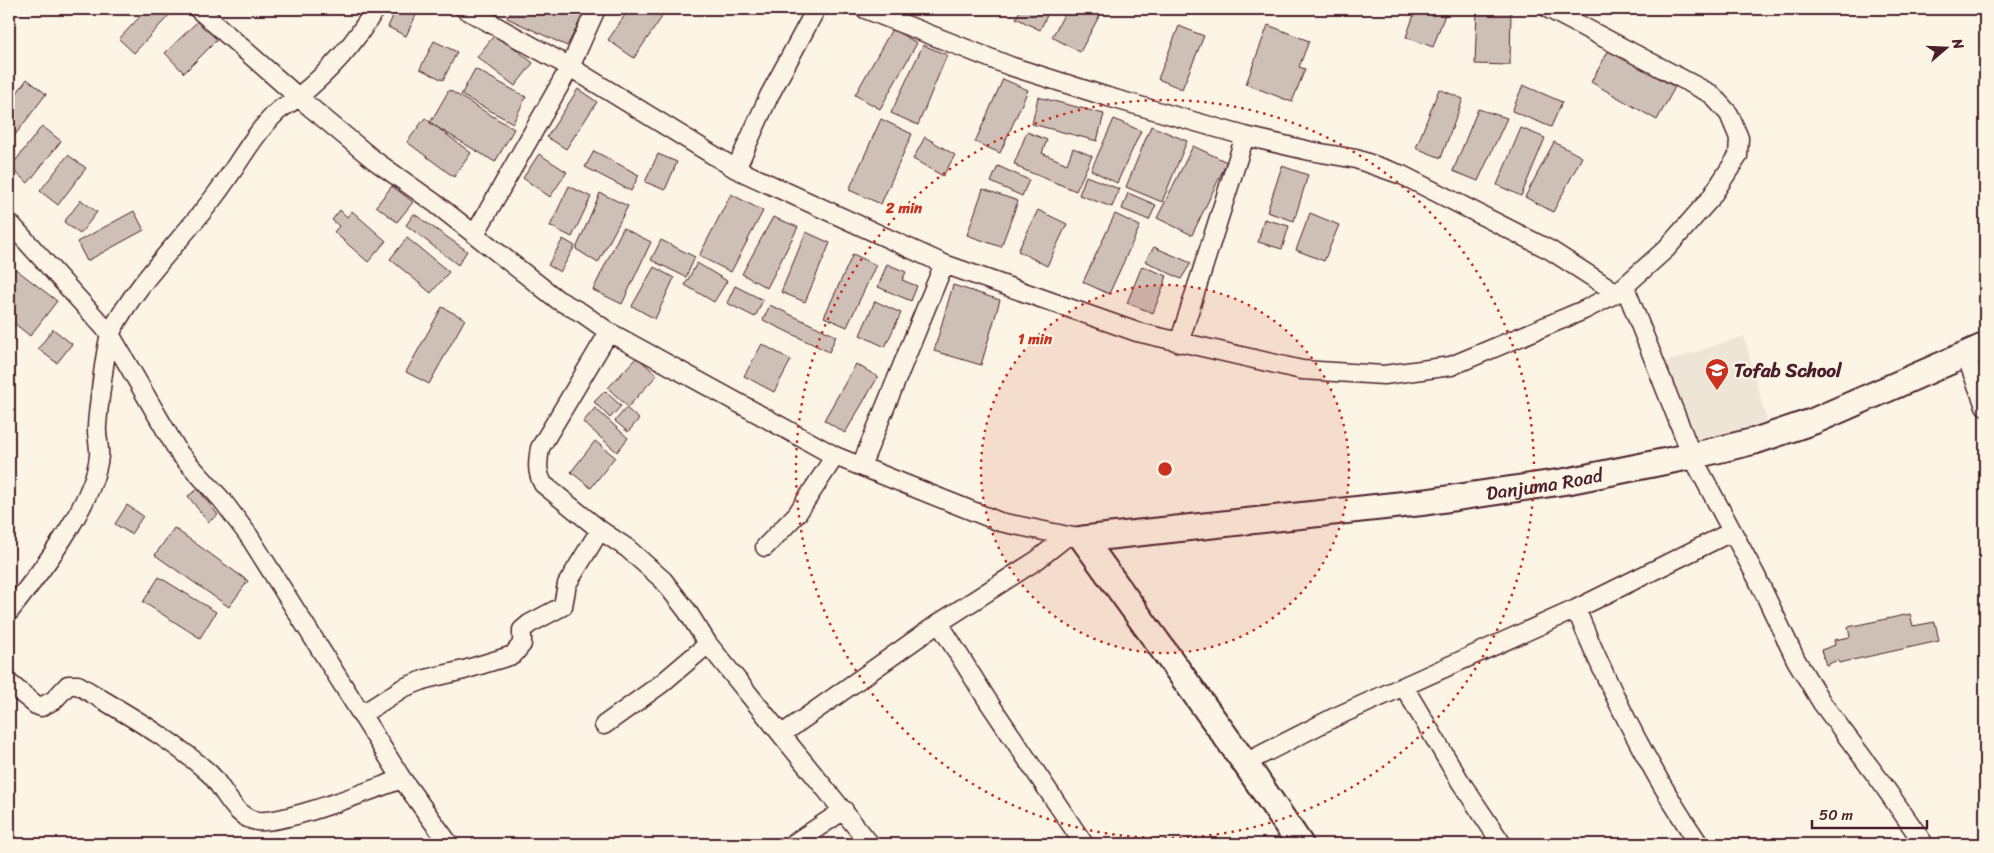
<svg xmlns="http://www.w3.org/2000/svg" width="1994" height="853" font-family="Sriracha,sans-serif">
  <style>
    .built { fill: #eee5d7 }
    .building { fill: #cfc0b7; stroke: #4a1f2b }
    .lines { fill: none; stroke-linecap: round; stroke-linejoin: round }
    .street-casing { stroke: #4a1f2b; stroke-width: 21 }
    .secondary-casing { stroke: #4a1f2b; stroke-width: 29 }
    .street { stroke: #fcf5e5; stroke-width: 18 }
    .secondary { stroke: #fcf5e5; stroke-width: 25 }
    .ring { fill: none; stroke: #c8321e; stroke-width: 2.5; stroke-dasharray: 2.5 5 }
    .labels { text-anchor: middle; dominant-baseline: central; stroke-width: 4.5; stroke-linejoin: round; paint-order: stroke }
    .poi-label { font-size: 19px; font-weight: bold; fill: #4a1f2b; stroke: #fcf5e5; text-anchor: start }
    .street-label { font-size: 19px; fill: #4a1f2b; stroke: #fcf5e5 }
    .centre { fill: #c8321e; stroke: #fcf5e5; stroke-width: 2.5 }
    .ring-label { font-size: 15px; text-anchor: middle; font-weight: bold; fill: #c8321e; stroke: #fcf5e5; stroke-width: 4.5; stroke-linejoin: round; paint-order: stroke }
  </style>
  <rect width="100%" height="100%" fill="#fcf5e5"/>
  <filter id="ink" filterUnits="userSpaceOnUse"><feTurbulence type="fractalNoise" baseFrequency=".02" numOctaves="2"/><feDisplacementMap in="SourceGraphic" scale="10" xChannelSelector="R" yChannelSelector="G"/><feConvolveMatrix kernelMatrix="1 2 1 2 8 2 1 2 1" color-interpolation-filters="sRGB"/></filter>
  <g filter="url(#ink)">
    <path class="built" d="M 1744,336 L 1767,421 L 1692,444 L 1666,362 Z"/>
    <path class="building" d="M 147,9 L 175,9 L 134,53 L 119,39 Z
      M 396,9 L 419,9 L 406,36 L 388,27 Z
      M 512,9 L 566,9 L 582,17 L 567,46 L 507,18 Z
      M 629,9 L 651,9 L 662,17 L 634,58 L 608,40 Z
      M 733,9 L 744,9 L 736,13 Z
      M 1021,9 L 1050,9 L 1040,30 L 1016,18 Z
      M 1067,9 L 1103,9 L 1080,52 L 1052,37 Z
      M 1196,9 L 1230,9 L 1229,14 Z
      M 1237,9 L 1268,9 L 1268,14 L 1237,12 Z
      M 1416,9 L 1447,9 L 1433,47 L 1406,37 Z
      M 1477,9 L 1511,9 L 1510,65 L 1475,64 Z
      M 199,20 L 218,39 L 184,73 L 165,53 Z
      M 1268,25 L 1309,41 L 1299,67 L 1305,69 L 1292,102 L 1246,84 Z
      M 1179,26 L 1204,36 L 1182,89 L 1158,79 Z
      M 892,29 L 917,43 L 880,109 L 855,95 Z
      M 496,33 L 533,63 L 515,86 L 477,57 Z
      M 434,41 L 457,52 L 443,80 L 420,69 Z
      M 923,45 L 947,55 L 918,125 L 891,113 Z
      M 1609,50 L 1675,87 L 1657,120 L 1591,82 Z
      M 475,69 L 526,97 L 513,123 L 461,95 Z
      M 27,79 L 46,94 L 9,143 L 9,104 Z
      M 1003,79 L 1028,90 L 1000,153 L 975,142 Z
      M 1523,85 L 1562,102 L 1551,127 L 1512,111 Z
      M 578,89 L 597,102 L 566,149 L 547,137 Z
      M 1439,89 L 1463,99 L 1441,158 L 1416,148 Z
      M 449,90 L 514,129 L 495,162 L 430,123 Z
      M 1038,97 L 1104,114 L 1097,141 L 1032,124 Z
      M 1478,109 L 1507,118 L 1478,181 L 1453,171 Z
      M 425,118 L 471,153 L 454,177 L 407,142 Z
      M 881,119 L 912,134 L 881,204 L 849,190 Z
      M 1114,119 L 1141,131 L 1117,183 L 1091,170 Z
      M 42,126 L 61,141 L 28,183 L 10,168 Z
      M 1151,126 L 1187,141 L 1162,202 L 1126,187 Z
      M 1521,128 L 1545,138 L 1521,196 L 1497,185 Z
      M 1027,132 L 1047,140 L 1042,153 L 1067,164 L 1073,148 L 1092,156 L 1076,191 L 1017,167 L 1018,165 L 1014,164 Z
      M 925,137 L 955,155 L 943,176 L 913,159 Z
      M 1554,142 L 1582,157 L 1553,212 L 1525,197 Z
      M 1193,146 L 1227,162 L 1192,235 L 1157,218 Z
      M 594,151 L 639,175 L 631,191 L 585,167 Z
      M 539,154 L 567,172 L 550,197 L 523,178 Z
      M 658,154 L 677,162 L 665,190 L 645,182 Z
      M 68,155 L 86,168 L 58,205 L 40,191 Z
      M 998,166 L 1029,180 L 1022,196 L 991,182 Z
      M 1282,166 L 1308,175 L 1294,221 L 1267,212 Z
      M 1086,176 L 1119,189 L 1112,207 L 1079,195 Z
      M 392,186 L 413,202 L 397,222 L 376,206 Z
      M 569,186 L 591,197 L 572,237 L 550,226 Z
      M 983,189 L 1018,201 L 1001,247 L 967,235 Z
      M 600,193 L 628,206 L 598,263 L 576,249 Z
      M 1128,193 L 1156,205 L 1149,220 L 1122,209 Z
      M 731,194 L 763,211 L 731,272 L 699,256 Z
      M 81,200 L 97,212 L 80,234 L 64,222 Z
      M 340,210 L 347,217 L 352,211 L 386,241 L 368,262 L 334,232 L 339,226 L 332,220 Z
      M 1038,210 L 1067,224 L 1047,266 L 1018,251 Z
      M 134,211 L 144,230 L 87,261 L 77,242 Z
      M 1310,213 L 1339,225 L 1324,261 L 1296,250 Z
      M 414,214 L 467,251 L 458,265 L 406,225 Z
      M 1115,214 L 1140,226 L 1109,294 L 1083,282 Z
      M 773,217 L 798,227 L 767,288 L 742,274 Z
      M 1264,219 L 1289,226 L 1282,249 L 1258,242 Z
      M 623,228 L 651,242 L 622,304 L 593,290 Z
      M 806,232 L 830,243 L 805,302 L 781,292 Z
      M 407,238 L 449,272 L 431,293 L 390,259 Z
      M 563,239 L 575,246 L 560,272 L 548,265 Z
      M 661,240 L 695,257 L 686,277 L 651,260 Z
      M 1154,247 L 1191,263 L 1181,279 L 1145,261 Z
      M 853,254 L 876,265 L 847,327 L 824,317 Z
      M 697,263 L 727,281 L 714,302 L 685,285 Z
      M 9,264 L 57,301 L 30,336 L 9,319 Z
      M 887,264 L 906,272 L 902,280 L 917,286 L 911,301 L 878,287 Z
      M 1142,266 L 1167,276 L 1153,313 L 1127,303 Z
      M 654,267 L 674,278 L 655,319 L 632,306 Z
      M 953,285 L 1000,300 L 981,365 L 934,351 Z
      M 735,286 L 763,300 L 755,317 L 727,303 Z
      M 875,301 L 901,313 L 885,347 L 860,335 Z
      M 770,305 L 836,336 L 829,352 L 763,320 Z
      M 442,307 L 465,319 L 429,384 L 406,372 Z
      M 53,329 L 72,344 L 57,363 L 38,349 Z
      M 762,344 L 791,360 L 774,392 L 744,376 Z
      M 637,357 L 657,375 L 628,407 L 608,388 Z
      M 856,364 L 878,377 L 845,433 L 824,420 Z
      M 605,391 L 621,406 L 610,418 L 594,402 Z
      M 595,408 L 628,438 L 617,452 L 583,422 Z
      M 626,408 L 639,419 L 628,432 L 615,421 Z
      M 595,441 L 615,457 L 591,488 L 571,472 Z
      M 198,489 L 218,515 L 208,522 L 188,496 Z
      M 127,505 L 143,516 L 131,534 L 115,524 Z
      M 174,528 L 248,581 L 229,607 L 155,555 Z
      M 159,577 L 216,612 L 200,638 L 143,602 Z
      M 1910,614 L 1913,626 L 1935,622 L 1939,641 L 1839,663 L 1838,660 L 1826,665 L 1821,650 L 1835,645 L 1834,640 L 1850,637 L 1848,627 Z"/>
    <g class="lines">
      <g class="street-casing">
        <path id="street" d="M 198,9 L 298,97 L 374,160 L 436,204 L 558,300 L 582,313 L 609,332 L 835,456 L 1000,522 L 1083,539
          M 465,9 L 570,67 L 736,169 L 944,264 L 1137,332 L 1302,370 L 1384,375 L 1451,366 L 1584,310 L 1617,293 L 1666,249 L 1710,199 L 1738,156 L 1739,138 L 1729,114 L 1711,94 L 1549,9
          M 865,9 L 1010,66 L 1108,97 L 1245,136 L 1310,151 L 1356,159 L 1402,175 L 1550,250 L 1617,293
          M 736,169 L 769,96 L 816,9
          M 9,222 L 110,334 L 179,453 L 222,500 L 249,536 L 402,779 L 449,844
          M 475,234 L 570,67 L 596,9
          M 1625,287 L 1692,456 L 1756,576 L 1796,660 L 1822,703 L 1881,782 L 1924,844
          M 609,332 L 540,448 C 538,461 536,471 543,484 L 600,530 L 627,548 L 663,580 L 687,611 L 708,644 L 870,844
          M 1179,343 L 1245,136
          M 1966,356 L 1985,406
          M 861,466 L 944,264
          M 765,547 L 797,514 L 835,456
          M 1576,609 C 1610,691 1649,770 1699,844
          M 9,612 C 39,574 94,504 99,456 C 100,446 96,436 97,426 C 98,412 106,341 111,332 C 137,282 180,242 214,197 C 236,169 251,137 277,112 C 283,106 292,103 298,97 C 328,73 356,42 375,9
          M 939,623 L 986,698 L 1084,844
          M 9,683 L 36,705 L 41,707 L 54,700 L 68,685 L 78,685 C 122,712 171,738 210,774 C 224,788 234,818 257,821 C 286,824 370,790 402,779
          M 1404,687 L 1460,781 L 1502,844
          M 361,715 L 403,688 L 426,679 L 464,670 L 513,655 L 522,644 L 522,630 L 529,624 L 563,606 L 567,584 L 600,530
          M 604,725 L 661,684 L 708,644
          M 782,734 L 939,623 L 1037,560 L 1066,537
          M 1245,763 L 1333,718 L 1576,609 L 1731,532
          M 793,844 L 844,810"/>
      </g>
      <g class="secondary-casing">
        <g id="secondary">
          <path id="s1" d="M 1300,844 L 1245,763 L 1083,539 L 1426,502 L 1568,481 L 1692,456 L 1755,441 L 1814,421 L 1985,346"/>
        </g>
      </g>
      <use href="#street" class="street"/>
      <use href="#secondary" class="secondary"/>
    </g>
  </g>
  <circle cx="1165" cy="469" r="184" fill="#c8321e" fill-opacity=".12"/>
  <g class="ring">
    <circle cx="1165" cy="469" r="184"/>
    <circle cx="1165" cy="469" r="369"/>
  </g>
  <defs>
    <g id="school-pin" transform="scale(1.25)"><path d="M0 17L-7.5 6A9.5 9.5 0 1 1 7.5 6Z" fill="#c8321e" stroke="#fcf5e5"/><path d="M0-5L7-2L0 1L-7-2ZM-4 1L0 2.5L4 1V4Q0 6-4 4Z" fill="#fff"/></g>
  </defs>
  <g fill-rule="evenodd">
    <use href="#school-pin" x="1717" y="370"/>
  </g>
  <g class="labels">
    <g class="poi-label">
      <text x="1734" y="370">Tofab School</text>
    </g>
    <g class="street-label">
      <text stroke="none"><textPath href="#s1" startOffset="839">Danjuma Road</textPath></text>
    </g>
  </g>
  <circle cx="1165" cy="469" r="8" class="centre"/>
  <g class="ring-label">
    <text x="904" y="213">2 min</text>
    <text x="1035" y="344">1 min</text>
  </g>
  <rect width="1994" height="853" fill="none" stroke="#fcf5e5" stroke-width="30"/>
  <rect x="15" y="15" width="1964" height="823" fill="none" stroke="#4a1f2b" stroke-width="2" filter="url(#ink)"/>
  <g transform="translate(1946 48) rotate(71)" stroke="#fcf5e5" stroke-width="4" paint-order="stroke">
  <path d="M0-4L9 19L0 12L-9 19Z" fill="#4a1f2b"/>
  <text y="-8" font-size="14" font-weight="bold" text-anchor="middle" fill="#4a1f2b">N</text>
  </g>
  <path d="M1812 820v8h115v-8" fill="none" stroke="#4a1f2b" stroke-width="2.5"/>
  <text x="1819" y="820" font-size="15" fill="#4a1f2b" stroke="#fcf5e5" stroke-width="4" paint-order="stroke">50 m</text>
</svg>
